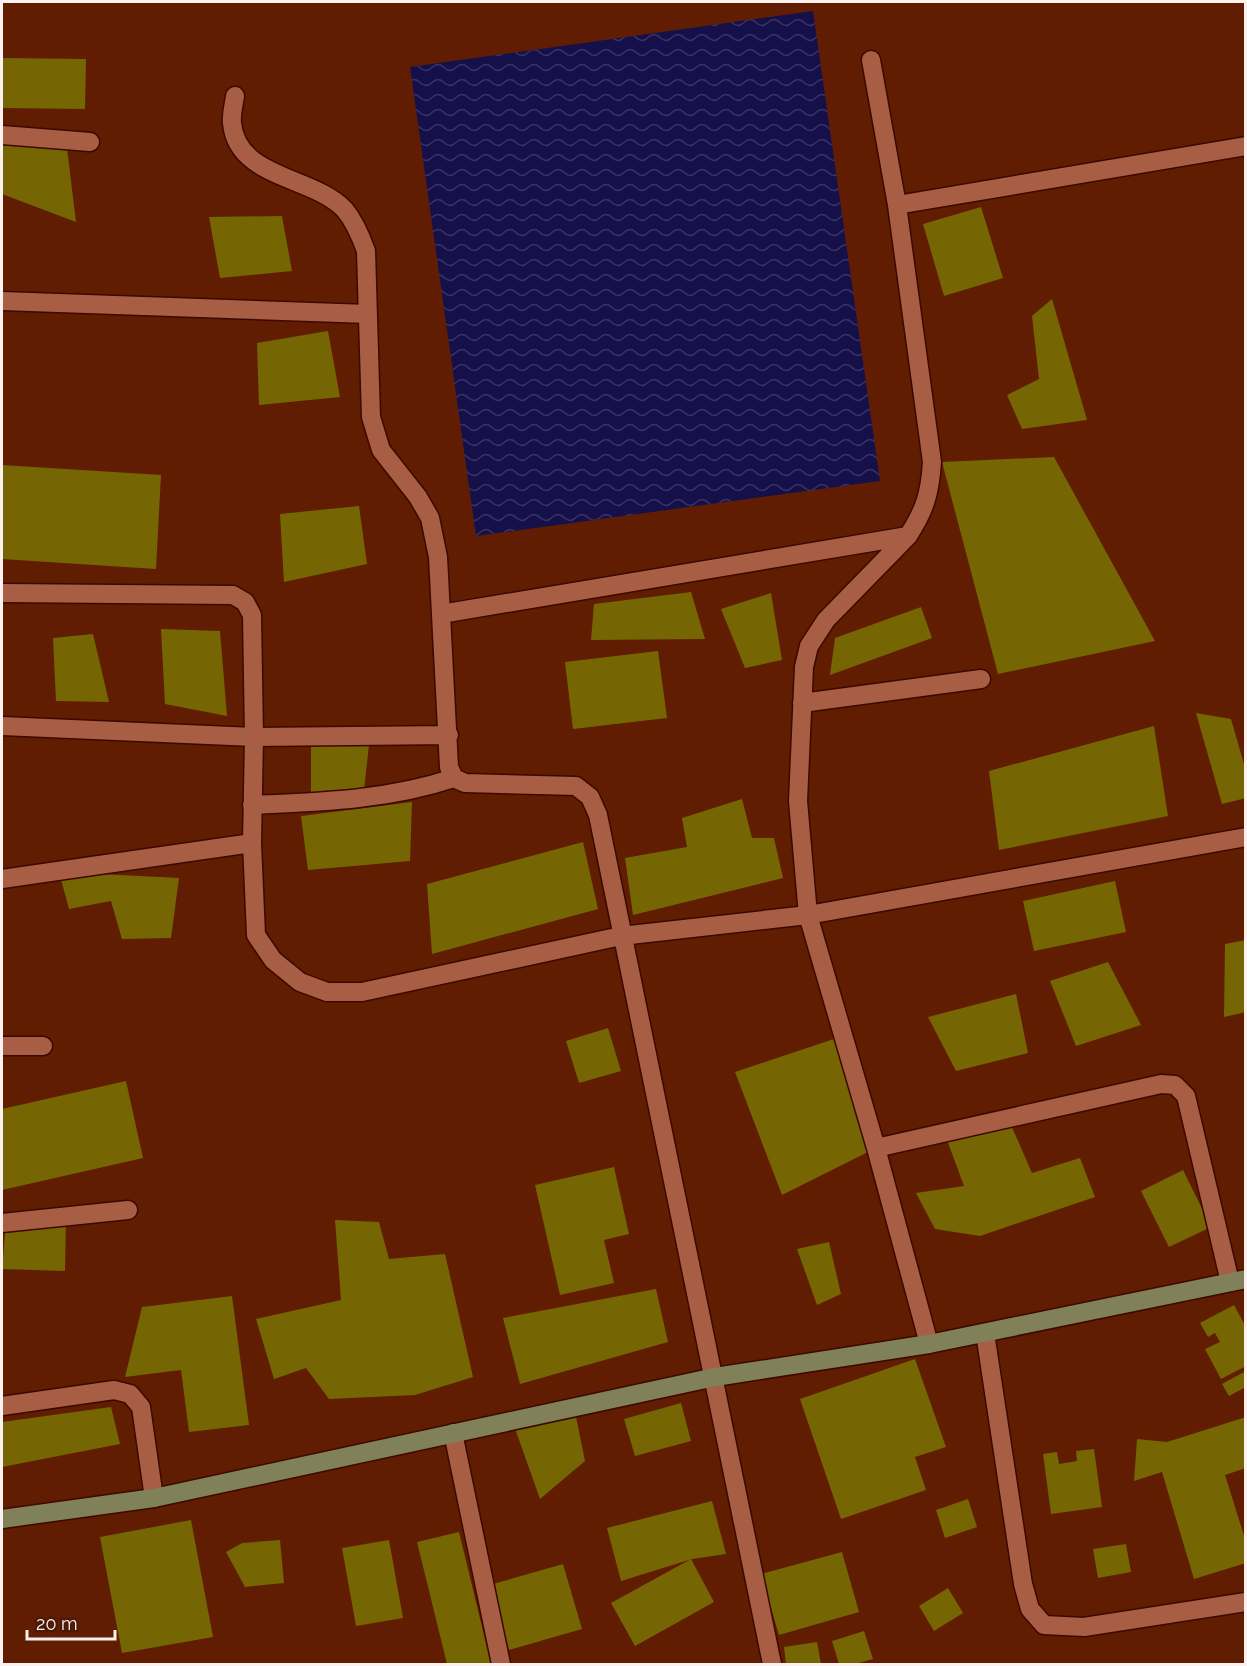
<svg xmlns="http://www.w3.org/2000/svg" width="1247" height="1666" font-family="Raleway,sans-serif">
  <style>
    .water { fill: url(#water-waves) }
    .building { fill: #756603 }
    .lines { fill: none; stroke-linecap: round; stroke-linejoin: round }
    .street-casing { stroke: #3c0900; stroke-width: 21 }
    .secondary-casing { stroke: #3c0900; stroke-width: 21 }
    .street { stroke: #a85d45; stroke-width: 18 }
    .secondary { stroke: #808059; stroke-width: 18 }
  </style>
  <defs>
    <pattern id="water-waves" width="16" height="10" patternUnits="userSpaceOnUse" patternTransform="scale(1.5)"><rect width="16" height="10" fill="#16104a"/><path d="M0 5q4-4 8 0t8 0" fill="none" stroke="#393364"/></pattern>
  </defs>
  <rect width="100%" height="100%" fill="#601d02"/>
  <path class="water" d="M 813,11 L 880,481 L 476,536 L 410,67 Z"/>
  <path class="building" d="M 2,58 L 86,59 L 85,109 L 2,108 Z
    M 2,135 L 66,140 L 76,222 L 2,194 Z
    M 981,207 L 1003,278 L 944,296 L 923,224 Z
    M 282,216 L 292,271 L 220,278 L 209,217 Z
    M 1052,299 L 1087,420 L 1022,429 L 1007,395 L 1039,379 L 1032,316 Z
    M 328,331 L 340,397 L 259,405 L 257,343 Z
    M 1054,457 L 1155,641 L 998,674 L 942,462 Z
    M 2,465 L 161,475 L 156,569 L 2,559 Z
    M 359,506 L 367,564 L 284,582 L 280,514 Z
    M 691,592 L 705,639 L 591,640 L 594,604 Z
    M 771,593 L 782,660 L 745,668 L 721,609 Z
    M 921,607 L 932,638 L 830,675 L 835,638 Z
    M 161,629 L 220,631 L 227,716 L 165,704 Z
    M 93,634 L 109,702 L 56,701 L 53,638 Z
    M 658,651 L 667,718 L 573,729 L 565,662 Z
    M 1196,713 L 1231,719 L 1246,771 L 1246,798 L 1222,804 Z
    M 1154,726 L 1168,816 L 999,850 L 989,771 Z
    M 370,736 L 363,799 L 311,802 L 311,737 Z
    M 742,799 L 752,838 L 774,838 L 783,878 L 633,915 L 625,858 L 687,847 L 682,818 Z
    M 412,802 L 410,861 L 308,870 L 301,816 Z
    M 583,842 L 598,909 L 432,954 L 427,884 Z
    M 59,872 L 179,878 L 171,938 L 122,939 L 111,901 L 69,909 Z
    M 1115,881 L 1126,932 L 1034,951 L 1023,901 Z
    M 1246,940 L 1246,1012 L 1224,1017 L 1225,944 Z
    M 1108,962 L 1141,1025 L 1076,1046 L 1050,981 Z
    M 1016,994 L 1028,1053 L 956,1071 L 928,1017 Z
    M 608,1028 L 621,1071 L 579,1083 L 566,1041 Z
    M 843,1036 L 876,1148 L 782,1195 L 735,1072 Z
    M 126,1081 L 143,1158 L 2,1190 L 2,1109 Z
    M 1008,1118 L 1032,1173 L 1080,1158 L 1095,1197 L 980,1236 L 935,1229 L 916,1193 L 964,1186 L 944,1132 Z
    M 614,1167 L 629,1234 L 604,1240 L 614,1283 L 560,1295 L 535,1185 Z
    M 1183,1170 L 1211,1227 L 1169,1247 L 1141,1191 Z
    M 66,1216 L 65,1271 L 2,1269 L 6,1222 Z
    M 335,1220 L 379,1222 L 389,1259 L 445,1254 L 473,1377 L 415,1395 L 329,1399 L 306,1368 L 274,1379 L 256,1319 L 341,1300 Z
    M 829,1242 L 841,1294 L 817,1305 L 797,1249 Z
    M 656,1289 L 668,1342 L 520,1384 L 503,1318 Z
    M 232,1296 L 249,1425 L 189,1432 L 181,1370 L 125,1377 L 142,1307 Z
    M 1234,1305 L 1246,1327 L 1246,1366 L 1221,1379 L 1205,1349 L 1220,1342 L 1215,1333 L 1208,1337 L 1200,1323 Z
    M 915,1359 L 946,1447 L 915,1457 L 926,1490 L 841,1519 L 800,1399 Z
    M 1244,1372 L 1246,1387 L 1229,1396 L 1222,1384 Z
    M 681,1403 L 691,1441 L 635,1456 L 624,1419 Z
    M 111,1407 L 120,1444 L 2,1467 L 2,1422 Z
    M 574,1407 L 585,1461 L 540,1499 L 512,1420 Z
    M 1246,1417 L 1246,1468 L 1225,1475 L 1246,1542 L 1246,1563 L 1194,1579 L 1162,1472 L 1134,1481 L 1137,1439 L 1167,1442 Z
    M 1094,1449 L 1102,1507 L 1051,1514 L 1043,1454 L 1057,1452 L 1059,1464 L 1077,1461 L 1076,1451 Z
    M 968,1499 L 977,1527 L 945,1538 L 936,1510 Z
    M 712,1501 L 726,1554 L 692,1559 L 621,1581 L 607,1528 Z
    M 191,1520 L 213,1637 L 122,1653 L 100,1537 Z
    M 459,1532 L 491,1664 L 447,1664 L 417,1542 Z
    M 280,1540 L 284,1583 L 245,1587 L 226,1552 L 242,1543 Z
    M 389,1540 L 403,1618 L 356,1626 L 342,1548 Z
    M 1126,1544 L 1131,1572 L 1098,1578 L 1093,1549 Z
    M 842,1552 L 859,1612 L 779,1635 L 761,1574 Z
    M 691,1559 L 714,1602 L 635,1646 L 611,1603 Z
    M 563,1564 L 582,1629 L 509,1650 L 490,1585 Z
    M 948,1588 L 963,1613 L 934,1631 L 919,1606 Z
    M 864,1631 L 873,1659 L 855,1664 L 839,1664 L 832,1641 Z
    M 817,1642 L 821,1664 L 786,1664 L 784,1647 Z"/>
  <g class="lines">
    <g class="street-casing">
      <path id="street" d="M 871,60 L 897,205 L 932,462 C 930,493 925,510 908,536 L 826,620 L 809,646 L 804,667 L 798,801 L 808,915 L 876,1148 L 929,1344
        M 235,96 C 234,104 231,115 232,123 C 237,179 314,176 345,210 C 355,222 361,237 366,251 L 371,417 L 381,450 L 418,497 L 430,518 L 438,557 L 449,767 L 454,778 L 465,783 L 576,786 L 590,797 L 598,815 L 772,1664
        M 2,135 L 90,142
        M 897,205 L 1246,146
        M 2,301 L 368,314
        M 2,593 L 233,595 L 245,602 L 252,615 L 254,737 L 252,843 L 256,935 L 273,960 L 300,982 L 327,992 L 362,992 L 621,936 L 808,915 L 1246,837
        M 441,614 L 908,536
        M 802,703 L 981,679
        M 2,726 L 254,737 L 449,735
        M 252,805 C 321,802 388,800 454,778
        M 2,879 L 252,843
        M 2,1046 L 43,1046
        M 876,1148 L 1161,1084 L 1175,1085 L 1186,1096 L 1230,1282
        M 2,1223 L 128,1210
        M 985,1333 L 1023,1584 L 1030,1609 L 1044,1625 L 1084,1627 L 1246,1602
        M 2,1406 L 114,1390 L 130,1394 L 141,1407 L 154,1498
        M 453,1433 L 501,1664"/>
    </g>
    <g class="secondary-casing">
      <path id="secondary" d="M 2,1519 L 154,1498 L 715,1377 L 929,1344 L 1246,1279"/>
    </g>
    <use href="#street" class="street"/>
    <use href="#secondary" class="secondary"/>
  </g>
  <rect width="1247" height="1666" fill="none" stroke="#fbf2ef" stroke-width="6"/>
  <path d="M27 1630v9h88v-9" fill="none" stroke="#fbf2ef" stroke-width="3"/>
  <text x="36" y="1630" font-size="18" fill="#fbf2ef" stroke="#4d1907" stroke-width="4.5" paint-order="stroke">20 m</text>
</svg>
